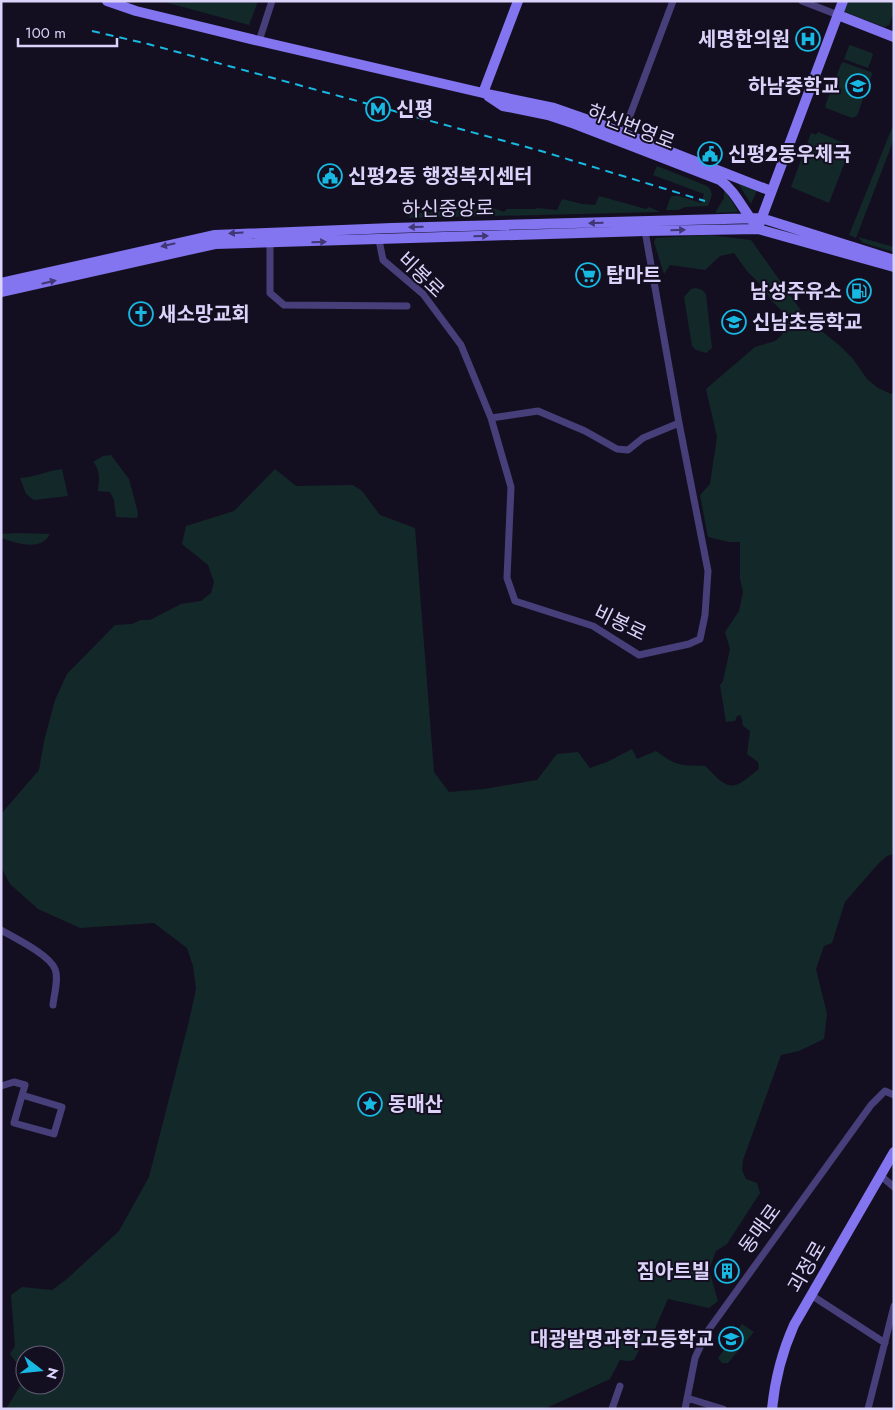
<svg xmlns="http://www.w3.org/2000/svg" width="895" height="1410" font-family="Jost,'Noto Sans KR',sans-serif">
  <style>
    .green { fill: #132829; fill-rule: evenodd }
    .lines { fill: none; stroke-linecap: round; stroke-linejoin: round }
    .street { stroke: #473f7a; stroke-width: 7 }
    .secondary { stroke: #8374f0; stroke-width: 10 }
    .rail { stroke: #17b9e2; stroke-width: 2; stroke-dasharray: 8 6; stroke-linecap: butt }
    .oneway { fill: #403773 }
    .labels { text-anchor: middle; dominant-baseline: central; stroke-width: 4; stroke-linejoin: round; paint-order: stroke }
    .poi-label { font-size: 20px; font-weight: bold; fill: #dbd3fa; stroke: #140f20; text-anchor: start }
    .street-label { font-size: 20px; fill: #dbd3fa; stroke: #140f20 }
  </style>
  <rect width="100%" height="100%" fill="#140f20"/>
  <path class="green" d="M 161,1 L 258,1 L 249,25 Z
    M 846,1 L 894,1 L 894,12 L 889,25 L 884,27 L 845,12 L 844,7 Z
    M 850,45 L 872,53 L 873,55 L 868,68 L 844,59 L 849,46 Z
    M 843,62 L 871,72 L 872,74 L 857,116 L 852,118 L 826,108 L 825,106 L 841,64 Z
    M 894,123 L 894,139 L 856,238 L 849,235 Z
    M 818,132 L 851,146 L 829,203 L 791,187 L 811,133 L 816,135 Z
    M 657,166 L 707,186 C 715,193 711,197 708,206 L 686,207 L 678,210 L 666,210 L 671,196 L 679,196 L 701,203 L 704,194 L 653,175 Z
    M 738,183 L 757,190 L 751,204 Z
    M 724,189 L 738,211 L 737,212 L 715,213 L 724,198 Z
    M 599,196 L 646,209 L 649,207 L 660,212 L 409,218 L 410,214 L 470,209 L 491,211 L 493,208 L 504,212 L 507,209 L 536,209 L 537,208 L 557,210 L 562,199 L 582,204 L 595,205 Z
    M 709,235 L 751,240 L 807,319 L 840,346 L 853,359 L 867,379 L 878,388 L 891,394 L 894,392 L 894,854 L 887,856 L 877,865 L 845,902 L 832,943 L 824,946 L 816,969 L 827,1014 L 824,1039 L 799,1051 L 781,1055 L 743,1160 L 742,1170 L 746,1179 L 757,1183 L 760,1193 L 727,1244 L 716,1251 L 709,1270 L 718,1301 L 709,1308 L 668,1299 L 654,1331 L 649,1330 L 634,1360 L 629,1361 L 620,1360 L 610,1379 L 544,1409 L 6,1409 L 20,1386 L 21,1369 L 10,1354 L 15,1346 L 11,1295 L 22,1287 L 52,1290 L 67,1279 L 119,1231 L 149,1177 L 189,1021 L 196,989 L 193,966 L 187,948 L 154,923 L 80,928 L 38,909 L 10,884 L 1,867 L 1,814 L 39,770 L 44,741 L 55,700 L 67,674 L 115,625 L 132,624 L 141,620 L 150,620 L 181,604 L 201,601 L 211,593 L 214,582 L 208,565 L 182,544 L 186,526 L 234,511 L 275,469 L 296,486 L 353,485 L 362,491 L 380,515 L 415,528 L 434,772 L 449,792 L 484,789 L 537,780 L 557,754 L 578,752 L 590,768 L 607,762 L 632,749 L 637,759 L 656,751 C 678,767 679,765 705,766 C 730,791 731,792 759,769 L 758,762 L 747,754 L 750,731 L 743,726 L 741,715 L 737,716 L 735,721 L 726,722 L 720,685 L 723,681 L 730,649 L 725,632 L 739,611 L 743,592 L 740,579 L 740,542 L 729,542 L 708,537 L 700,495 L 710,484 L 717,437 L 706,389 L 755,347 L 775,341 L 781,336 L 790,319 L 771,300 L 762,286 L 747,271 L 734,253 L 720,256 L 705,270 L 670,265 L 664,274 L 654,242 L 656,238 ZM 25,1355 L 55,1355 L 55,1385 L 25,1385 Z
    M 858,237 L 894,247 L 894,252 L 863,243 Z
    M 696,288 L 702,290 L 706,294 L 712,348 L 706,353 L 696,350 L 692,346 L 684,297 L 691,289 Z
    M 111,455 L 129,479 L 138,513 L 137,518 L 116,517 L 114,500 L 110,492 L 98,491 C 99,480 101,470 93,462 L 103,456 Z
    M 62,469 L 68,496 L 34,500 L 26,494 L 20,478 C 35,477 47,471 62,469 Z
    M 16,533 L 50,534 C 41,552 16,543 1,538 L 1,534 Z
    M 742,1324 L 754,1332 L 728,1363 L 722,1363 L 718,1358 Z"/>
  <g class="lines">
    <path class="street" d="M 802,1 L 838,15
      M 259,41 L 272,1
      M 623,134 L 673,1
      M 270,240 L 270,293 L 284,305 L 407,306
      M 379,240 L 383,260 L 423,294 L 461,345 L 491,418 L 511,487 L 507,578 L 515,601 L 593,626 L 639,655 L 689,644 L 700,639 L 705,615 L 708,571 L 679,423 L 645,231
      M 491,418 L 538,411 L 585,431 L 617,449 L 628,450 L 643,438 L 679,423
      M 1,930 C 15,938 50,955 55,969 C 59,979 54,994 53,1005
      M 1,1086 L 14,1082 L 25,1085 L 14,1123 L 54,1134 L 62,1107 L 22,1095
      M 881,1176 L 894,1187
      M 811,1295 L 885,1343
      M 687,1398 L 723,1409
      M 612,1409 L 620,1386
      M 685,1409 L 695,1358 L 707,1332 L 871,1105 L 885,1091 L 894,1095
      M 868,1409 L 894,1306"/>
    <path class="secondary" d="M 107,1 L 136,11 L 259,41 L 483,93 L 554,108 L 597,123 L 771,191
      M 838,15 L 894,37
      M 483,93 L 518,1
      M 488,96 L 503,106 L 548,115 L 575,124 L 720,180 C 735,191 742,208 754,223
      M 759,225 L 843,1
      M 1,283 L 215,235 L 392,228 L 761,218 L 894,260
      M 1,292 L 215,244 L 645,231 L 758,229 L 894,267
      M 772,1409 C 775,1379 782,1352 794,1325 L 894,1152"/>
    <path class="rail" d="M 92,31 L 148,44 L 541,151 L 705,201"/>
  </g>
  <defs><path id="oneway-solid" d="M-6-.8H1V-3.2L6.5 0L1 3.2V.8H-6Z" transform="scale(1.25)"/></defs>
  <g class="oneway">
    <use href="#oneway-solid" transform="translate(596 223) rotate(179)"/>
    <use href="#oneway-solid" transform="translate(416 227) rotate(179)"/>
    <use href="#oneway-solid" transform="translate(678 230) rotate(-1)"/>
    <use href="#oneway-solid" transform="translate(236 233) rotate(176)"/>
    <use href="#oneway-solid" transform="translate(481 236) rotate(-2)"/>
    <use href="#oneway-solid" transform="translate(319 242) rotate(-2)"/>
    <use href="#oneway-solid" transform="translate(168 245) rotate(167)"/>
    <use href="#oneway-solid" transform="translate(49 282) rotate(-13)"/>
  </g>
  <defs>
    <g id="hospital-ring" transform="scale(1.25)"><circle r="9.5" fill="#140f20" stroke="#17b9e2" stroke-width="1.5"/><path d="M-5-5h3v3.5h4V-5h3V5h-3V1.5h-4V5h-3Z" fill="#17b9e2"/></g>
    <g id="school-ring" transform="scale(1.25)"><circle r="9.5" fill="#140f20" stroke="#17b9e2" stroke-width="1.5"/><path d="M0-5L7-2L0 1L-7-2ZM-4 1L0 2.5L4 1V4Q0 6-4 4Z" fill="#17b9e2"/></g>
    <g id="metro-ring" transform="scale(1.25)"><circle r="9.5" fill="#140f20" stroke="#17b9e2" stroke-width="1.5"/><path d="M-5.5 5V-5H-3L0 0L3-5H5.5V5H3V-.5L0 4L-3-.5V5Z" fill="#17b9e2"/></g>
    <g id="civic-ring" transform="scale(1.25)"><circle r="9.5" fill="#140f20" stroke="#17b9e2" stroke-width="1.5"/><path d="M-.6-6.5H3V-4.5H.6V-3L4-1V1h2V6H-6V1h2V-1L-.6-3ZM-1.2 2.5V6h2.4V2.5Z" fill="#17b9e2"/></g>
    <g id="supermarket-ring" transform="scale(1.25)"><circle r="9.5" fill="#140f20" stroke="#17b9e2" stroke-width="1.5"/><path d="M-6-5.5h2.5l.6 2H6L4.5 2H-2.5L-4.4-4H-6ZM-1.5 3.2a1.3 1.3 0 1 0 .1 0ZM3 3.2a1.3 1.3 0 1 0 .1 0Z" fill="#17b9e2"/></g>
    <g id="fuel-ring" transform="scale(1.25)"><circle r="9.5" fill="#140f20" stroke="#17b9e2" stroke-width="1.5"/><path d="M-5.5-6h7V0h2V4h1.3V-2.5L3-4.5l.8-.8L6-3V5H2.5V1h-1V6h-7ZM-4.2-4.7v3.2H.2V-4.7Z" fill="#17b9e2"/></g>
    <g id="church-ring" transform="scale(1.25)"><circle r="9.5" fill="#140f20" stroke="#17b9e2" stroke-width="1.5"/><path d="M-1.2-6h2.4v3.5h3.3v2.4h-3.3V6h-2.4V-.1h-3.3v-2.4h3.3Z" fill="#17b9e2"/></g>
    <g id="sight-ring" transform="scale(1.25)"><circle r="9.5" fill="#140f20" stroke="#17b9e2" stroke-width="1.5"/><path d="M0-6L1.8-2.2L6-1.7L2.9 1.2L3.7 5.4L0 3.3L-3.7 5.4L-2.9 1.2L-6-1.7L-1.8-2.2Z" fill="#17b9e2"/></g>
    <g id="building-ring" transform="scale(1.25)"><circle r="9.5" fill="#140f20" stroke="#17b9e2" stroke-width="1.5"/><path d="M-4-6H4V6H1V3H-1V6H-4ZM-2.5-4.3h1.7v1.8h-1.7ZM.8-4.3h1.7v1.8H.8ZM-2.5-1h1.7V.8h-1.7ZM.8-1h1.7V.8H.8Z" fill="#17b9e2"/></g>
  </defs>
  <g fill-rule="evenodd">
    <use href="#hospital-ring" x="808" y="39"/>
    <use href="#school-ring" x="858" y="86"/>
    <use href="#metro-ring" x="378" y="109"/>
    <use href="#civic-ring" x="710" y="154"/>
    <use href="#civic-ring" x="330" y="176"/>
    <use href="#supermarket-ring" x="588" y="275"/>
    <use href="#fuel-ring" x="859" y="291"/>
    <use href="#church-ring" x="141" y="314"/>
    <use href="#school-ring" x="734" y="322"/>
    <use href="#sight-ring" x="370" y="1104"/>
    <use href="#building-ring" x="727" y="1271"/>
    <use href="#school-ring" x="731" y="1339"/>
  </g>
  <g class="labels">
    <g class="poi-label">
      <text x="790" y="39" text-anchor="end">세명한의원</text>
      <text x="840" y="86" text-anchor="end">하남중학교</text>
      <text x="396" y="109">신평</text>
      <text x="728" y="154">신평2동우체국</text>
      <text x="348" y="176">신평2동 행정복지센터</text>
      <text x="606" y="275">탑마트</text>
      <text x="842" y="291" text-anchor="end">남성주유소</text>
      <text x="158" y="314">새소망교회</text>
      <text x="752" y="322">신남초등학교</text>
      <text x="388" y="1104">동매산</text>
      <text x="710" y="1271" text-anchor="end">짐아트빌</text>
      <text x="714" y="1339" text-anchor="end">대광발명과학고등학교</text>
    </g>
    <g class="street-label">
      <text transform="translate(631 127) rotate(21)">하신번영로</text>
      <text transform="translate(448 209) rotate(-1)">하신중앙로</text>
      <text transform="translate(421 275) rotate(44)">비봉로</text>
      <text transform="translate(620 623) rotate(26)">비봉로</text>
      <text transform="translate(760 1229) rotate(-54)">동매로</text>
      <text transform="translate(807 1267) rotate(-60)">괴정로</text>
    </g>
  </g>
  <rect width="895" height="1410" fill="none" stroke="#dbd3fa" stroke-width="5"/>
  <g transform="translate(40 1370) rotate(106)"><circle r="24" fill="#140f20" stroke="#645d77"/>
  <path d="M0-4L9 19L0 12L-9 19Z" fill="#17b9e2"/>
  <text y="-8" font-size="14" font-weight="bold" text-anchor="middle" fill="#dbd3fa">N</text>
  </g>
  <path d="M18 38v8h99v-8" fill="none" stroke="#dbd3fa" stroke-width="2.5"/>
  <text x="25" y="38" font-size="15" fill="#dbd3fa" stroke="#140f20" stroke-width="4" paint-order="stroke">100 m</text>
</svg>
